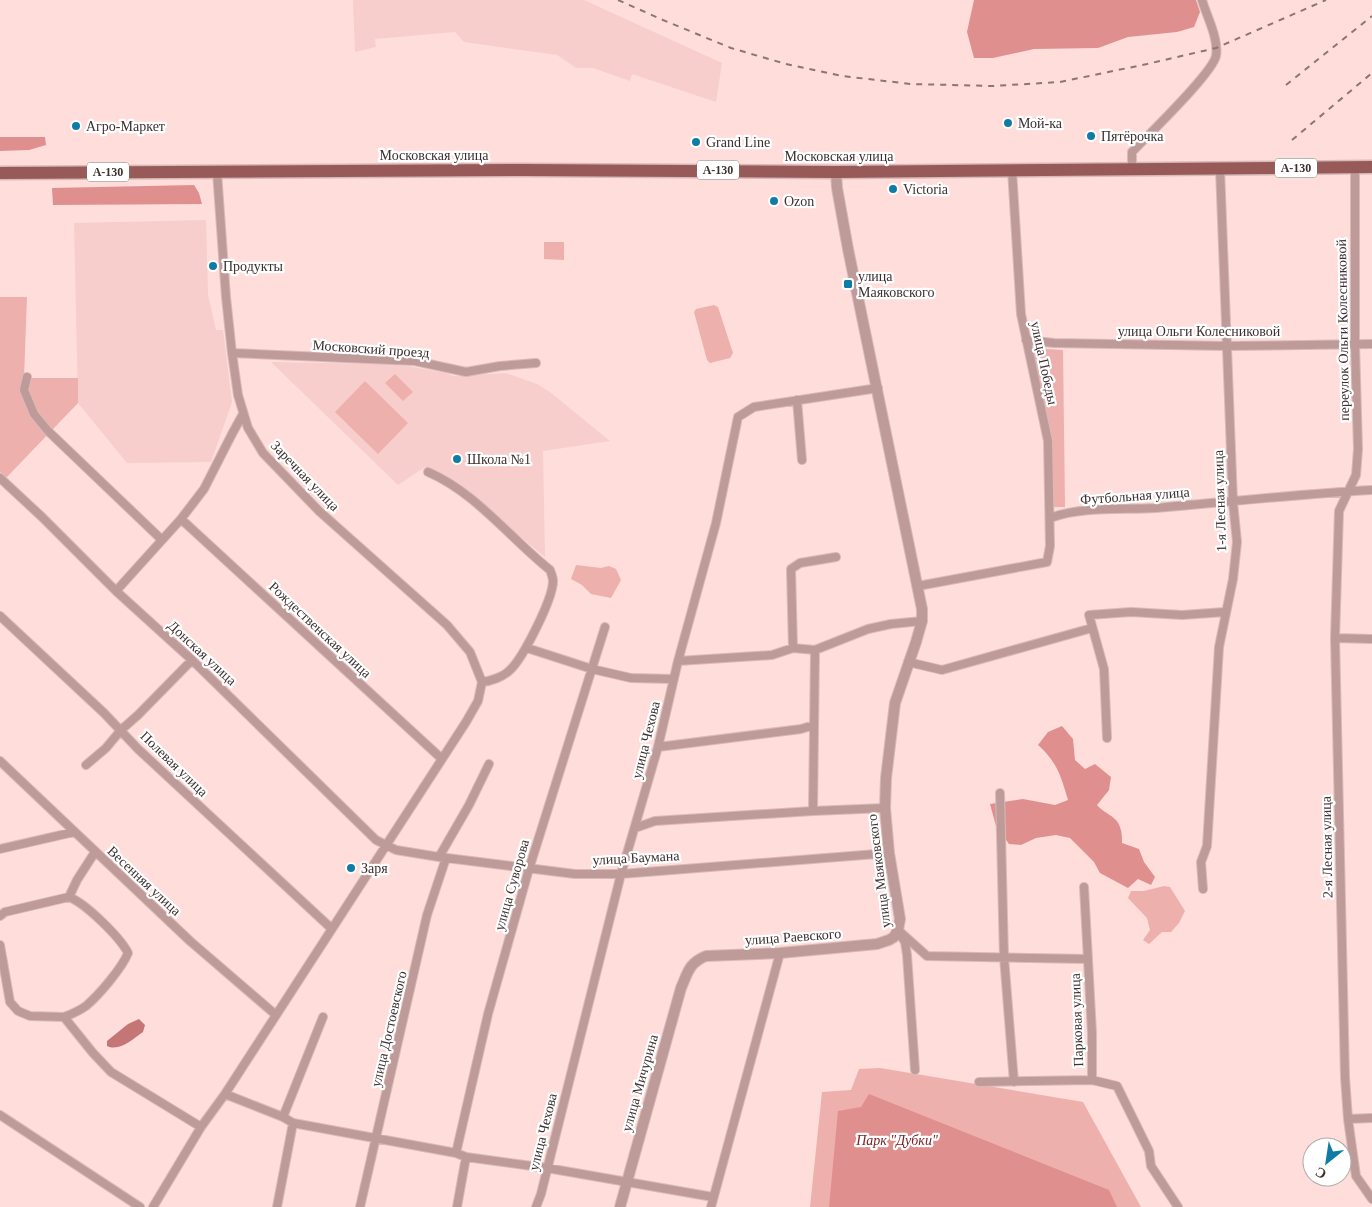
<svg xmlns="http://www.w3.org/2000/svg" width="1372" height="1207" font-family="Georgia,serif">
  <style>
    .built { fill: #f7cecc }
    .green { fill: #eeb0ad }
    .forest { fill: #df908e }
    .water { fill: #c37675 }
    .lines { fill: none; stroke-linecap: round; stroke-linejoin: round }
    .minor-casing { stroke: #d7bab9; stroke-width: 10 }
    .tertiary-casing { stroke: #d7bab9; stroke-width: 12 }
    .primary-casing { stroke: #d7bab9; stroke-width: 15 }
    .minor { stroke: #be9a98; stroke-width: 8 }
    .tertiary { stroke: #be9a98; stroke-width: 10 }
    .primary { stroke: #985a58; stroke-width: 12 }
    .rail { stroke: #8b7675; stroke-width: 2; stroke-dasharray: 6 6; stroke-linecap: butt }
    .poi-dot { fill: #0e7ca5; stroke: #fff; stroke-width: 2 }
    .labels { text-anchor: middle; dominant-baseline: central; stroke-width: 4.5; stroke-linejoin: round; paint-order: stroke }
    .shield { fill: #fff; stroke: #766d6d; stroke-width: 1 }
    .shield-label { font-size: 12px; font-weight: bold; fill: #3c2f2f }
    .poi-label { font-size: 14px; fill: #3c2f2f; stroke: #fff; text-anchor: start }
    .street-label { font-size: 14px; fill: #3c2f2f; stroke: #fff }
    .park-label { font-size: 14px; font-style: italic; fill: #7d2026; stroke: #fff }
  </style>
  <rect width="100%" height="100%" fill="#fedddb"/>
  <path class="built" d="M 353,0 L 584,0 L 722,63 L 716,102 L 632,74 L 630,81 L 593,68 L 576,68 L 557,55 L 464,42 L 455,32 L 375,39 L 376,47 L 355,52 Z
    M 206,220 L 208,295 L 216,330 L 223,330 L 232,402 L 211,462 L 127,463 L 78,403 L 74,223 Z
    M 271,362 L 383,364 L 408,366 L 446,373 L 453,376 L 506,373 L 537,384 L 550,392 L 610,441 L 543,451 L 545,557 L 442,473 L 425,467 L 398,485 Z"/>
  <path class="green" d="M 544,242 L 564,242 L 564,260 L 544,259 Z
    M 0,297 L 27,297 L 24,378 L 78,378 L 78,403 L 6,478 L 0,472 Z
    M 714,305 L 718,307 L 733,353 L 730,358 L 710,363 L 707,360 L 694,312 L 696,309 Z
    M 1032,348 L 1063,350 L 1065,507 L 1051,507 L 1050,440 Z
    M 395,374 L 413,392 L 403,401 L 385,383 Z
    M 365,381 L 408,423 L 378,454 L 335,412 Z
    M 576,565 L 601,568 L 609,566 L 616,569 L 621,580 L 611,598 L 591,594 L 582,585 L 571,579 Z
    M 1164,886 L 1170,887 L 1185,911 L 1179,923 L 1171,932 L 1162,932 L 1149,944 L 1143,940 L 1150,930 L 1147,918 L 1128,898 L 1131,891 L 1144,891 Z
    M 880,1068 L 1083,1102 L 1141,1207 L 810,1207 L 822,1092 L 851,1090 L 859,1069 Z"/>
  <path class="forest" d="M 974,0 L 1196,0 L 1200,12 L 1194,27 L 1177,32 L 1128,37 L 1098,48 L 1034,49 L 993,58 L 974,58 L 967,32 Z
    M 0,137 L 45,137 L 46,145 L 29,150 L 0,151 Z
    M 194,185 L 199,193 L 202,204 L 53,205 L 52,188 Z
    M 1062,726 L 1073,739 L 1075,760 L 1085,769 L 1095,764 L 1111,777 L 1109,790 L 1097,805 C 1103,813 1117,816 1120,827 C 1122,832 1122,838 1122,843 L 1139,849 L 1144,862 L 1155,877 L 1151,885 L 1138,879 L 1128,888 L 1100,873 L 1094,862 L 1070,838 L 1056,835 L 1036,838 L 1021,845 L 1009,844 L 996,826 L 990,804 L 1023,799 L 1055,805 L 1068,800 C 1061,776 1057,762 1038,745 L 1048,732 Z
    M 869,1094 L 1109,1190 L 1117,1207 L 829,1207 L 838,1111 L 861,1107 Z"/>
  <path class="water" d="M 139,1019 L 145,1025 L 143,1032 C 133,1039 119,1052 107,1046 L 107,1041 L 128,1024 Z"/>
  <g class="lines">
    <g class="minor-casing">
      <path id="minor" d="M 1355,167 L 1355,345 L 1358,449 L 1356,475 L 1339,511 L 1335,638 L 1345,1077 L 1348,1119 L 1356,1176 L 1372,1199
        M 1132,169 L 1132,152 C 1148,135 1212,74 1216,56 C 1219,39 1207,17 1202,0
        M 217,172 L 226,297 L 232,353 L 238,395 L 248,428 L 263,453 L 319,511 L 447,625 L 470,652 L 482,682
        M 1026,340 L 1054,343 L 1227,346 L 1372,344
        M 232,353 L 415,361 L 466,372 L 500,366 L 536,363
        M 27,377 L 24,390 L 34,414 L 48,431 L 161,539
        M 797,400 L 802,460
        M 428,472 C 475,492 510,538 550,570 C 551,573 553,577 553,581 C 553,599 523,658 510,670 C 503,677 491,681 482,682
        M 0,478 L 42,517 L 116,591 L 192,660 L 376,840 L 396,850 L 439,857 L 575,874 L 621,874 L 889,853
        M 1050,518 C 1082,506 1121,510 1156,508 C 1228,502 1300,494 1372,490
        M 181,519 L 442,759
        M 918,586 L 1047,562 L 1050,546 L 1048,441 L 1021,314 L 1012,170
        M 116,591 L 181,519 L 204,489 L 232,434 L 243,414
        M 0,616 L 104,713 L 138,749 L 332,929
        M 1335,638 L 1372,639
        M 527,648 L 592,669 L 631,678 L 673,679
        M 793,648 L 791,569 L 800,563 L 836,557
        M 678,661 L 772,655 L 793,648 L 815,650 L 868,629 L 891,624 L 922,621
        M 908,662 L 942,670 L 1092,628
        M 1107,738 L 1104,669 L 1089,615 L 1131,612 L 1182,615 L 1225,612
        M 658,747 L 801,729 L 814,725
        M 0,761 L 190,941 L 276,1015
        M 86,765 L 106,748 L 121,730 L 138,715 L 192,660
        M 1000,793 L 1004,957 L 1014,1082
        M 813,811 L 815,650
        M 635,828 L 655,821 L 813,811 L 885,808
        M 0,849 L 74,832
        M 95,852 L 77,880 L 69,897 C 85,903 120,937 128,953 C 122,968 99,995 86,1006 C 79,1011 72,1014 64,1017 L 93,1053 L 111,1072 L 201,1127
        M 439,857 L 469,805 L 489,764
        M 1084,887 L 1092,1033 L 1092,1080
        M 1203,889 L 1201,862 L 1207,846 L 1219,647 L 1233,579 L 1237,542 L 1233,502 L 1220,169
        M 0,916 L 5,912 L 69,897
        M 898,930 L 927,956 L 1088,959
        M 901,936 L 905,942 L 907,955 L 915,1070
        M 0,945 L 10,1002 L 18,1011 L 30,1016 L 64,1017
        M 979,1082 L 1092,1080 L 1117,1086 L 1149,1151 L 1151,1166 L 1178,1207
        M 225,1094 L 283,1117 L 293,1123 L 456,1153 L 466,1157 L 547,1168 L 713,1197
        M 0,1115 L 140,1207
        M 283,1117 L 323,1017
        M 1348,1119 L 1372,1118
        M 456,1153 L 488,1014 L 529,869 L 605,627
        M 153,1207 L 201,1127 L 225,1094 L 466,722 L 478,701 L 482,682
        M 277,1207 L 293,1123
        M 360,1207 L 427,915 L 446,858
        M 457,1207 L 466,1157
        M 536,1207 L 541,1194 L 621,874 L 658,747 L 678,661 L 716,523 L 738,417 L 754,407 L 878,388
        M 711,1207 L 780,953"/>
    </g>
    <g class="tertiary-casing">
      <path id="tertiary" d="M 620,1207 L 681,988 C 688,972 689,963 706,956 L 780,953 L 877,944 L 889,940 L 894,937 L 898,930 L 900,919 L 889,853 L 885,808 L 886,778 L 895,703 L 916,642 L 922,621 L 922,609 L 848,249 L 837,188 L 836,172"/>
    </g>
    <g class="primary-casing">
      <path id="primary" d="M 0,173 L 525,170 L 836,172 L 1372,167"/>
    </g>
    <use href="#minor" class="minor"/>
    <use href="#tertiary" class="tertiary"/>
    <use href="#primary" class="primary"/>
    <path class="rail" d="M 618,0 L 663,20 L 731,48 L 786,64 L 842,76 L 911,84 L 993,86 L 1060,82 L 1147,64 L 1216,48 L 1326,0
      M 1286,85 L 1372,16
      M 1292,140 L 1372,73"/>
  </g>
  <g class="poi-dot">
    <circle cx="1008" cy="123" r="5"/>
    <circle cx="76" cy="126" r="5"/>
    <circle cx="1091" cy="136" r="5"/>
    <circle cx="696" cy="142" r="5"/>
    <circle cx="893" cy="189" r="5"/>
    <circle cx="774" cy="201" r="5"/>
    <circle cx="213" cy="266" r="5"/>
    <rect x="843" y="279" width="10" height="10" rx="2.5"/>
    <circle cx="457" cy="459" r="5"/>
    <circle cx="351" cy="868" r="5"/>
  </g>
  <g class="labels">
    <g class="shield">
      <rect x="1275" y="158.5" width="42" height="19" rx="4"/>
      <rect x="697" y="160.5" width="42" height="19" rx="4"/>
      <rect x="87" y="162.5" width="42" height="19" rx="4"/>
    </g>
    <g class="shield-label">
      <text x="1296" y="168">А-130</text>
      <text x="718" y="170">А-130</text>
      <text x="108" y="172">А-130</text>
    </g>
    <g class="poi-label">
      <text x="1018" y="123">Мой-ка</text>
      <text x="86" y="126">Агро-Маркет</text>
      <text x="1101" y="136">Пятёрочка</text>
      <text x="706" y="142">Grand Line</text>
      <text x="903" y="189">Victoria</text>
      <text x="784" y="201">Ozon</text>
      <text x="223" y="266">Продукты</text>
      <text x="858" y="276">улица<tspan x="858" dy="16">Маяковского</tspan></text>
      <text x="467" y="459">Школа №1</text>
      <text x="361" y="868">Заря</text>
    </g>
    <g class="street-label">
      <text x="434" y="155">Московская улица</text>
      <text x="839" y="156">Московская улица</text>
      <text transform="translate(1343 330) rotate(-91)">переулок Ольги Колесниковой</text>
      <text x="1199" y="331">улица Ольги Колесниковой</text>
      <text transform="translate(371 349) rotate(4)">Московский проезд</text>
      <text transform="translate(1044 363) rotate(78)">улица Победы</text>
      <text transform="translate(305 476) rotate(46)">Заречная улица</text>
      <text transform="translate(1135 496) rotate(-4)">Футбольная улица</text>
      <text transform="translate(1220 501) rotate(-92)">1-я Лесная улица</text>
      <text transform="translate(320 630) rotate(43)">Рождественская улица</text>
      <text transform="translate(202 653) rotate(43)">Донская улица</text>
      <text transform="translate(646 740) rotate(-76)">улица Чехова</text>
      <text transform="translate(174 764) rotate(44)">Полевая улица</text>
      <text transform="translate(1327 847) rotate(-91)">2-я Лесная улица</text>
      <text transform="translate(636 858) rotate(-3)">улица Баумана</text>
      <text transform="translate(879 871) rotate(-97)">улица Маяковского</text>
      <text transform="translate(144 881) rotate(43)">Весенняя улица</text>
      <text transform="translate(512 885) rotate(-74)">улица Суворова</text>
      <text transform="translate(793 937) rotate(-4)">улица Раевского</text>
      <text transform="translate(1077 1020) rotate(-92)">Парковая улица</text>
      <text transform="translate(389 1029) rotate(-77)">улица Достоевского</text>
      <text transform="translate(640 1083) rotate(-74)">улица Мичурина</text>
      <text transform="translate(543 1132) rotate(-76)">улица Чехова</text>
    </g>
    <g class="park-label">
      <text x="897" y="1140">Парк "Дубки"</text>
    </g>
  </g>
  <g transform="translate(1327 1162) rotate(210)"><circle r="24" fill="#ffffff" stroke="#b1acac"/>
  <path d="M0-4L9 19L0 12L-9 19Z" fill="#0e7ca5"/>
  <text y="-8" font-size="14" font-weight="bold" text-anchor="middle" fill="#3c2f2f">С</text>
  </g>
</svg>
